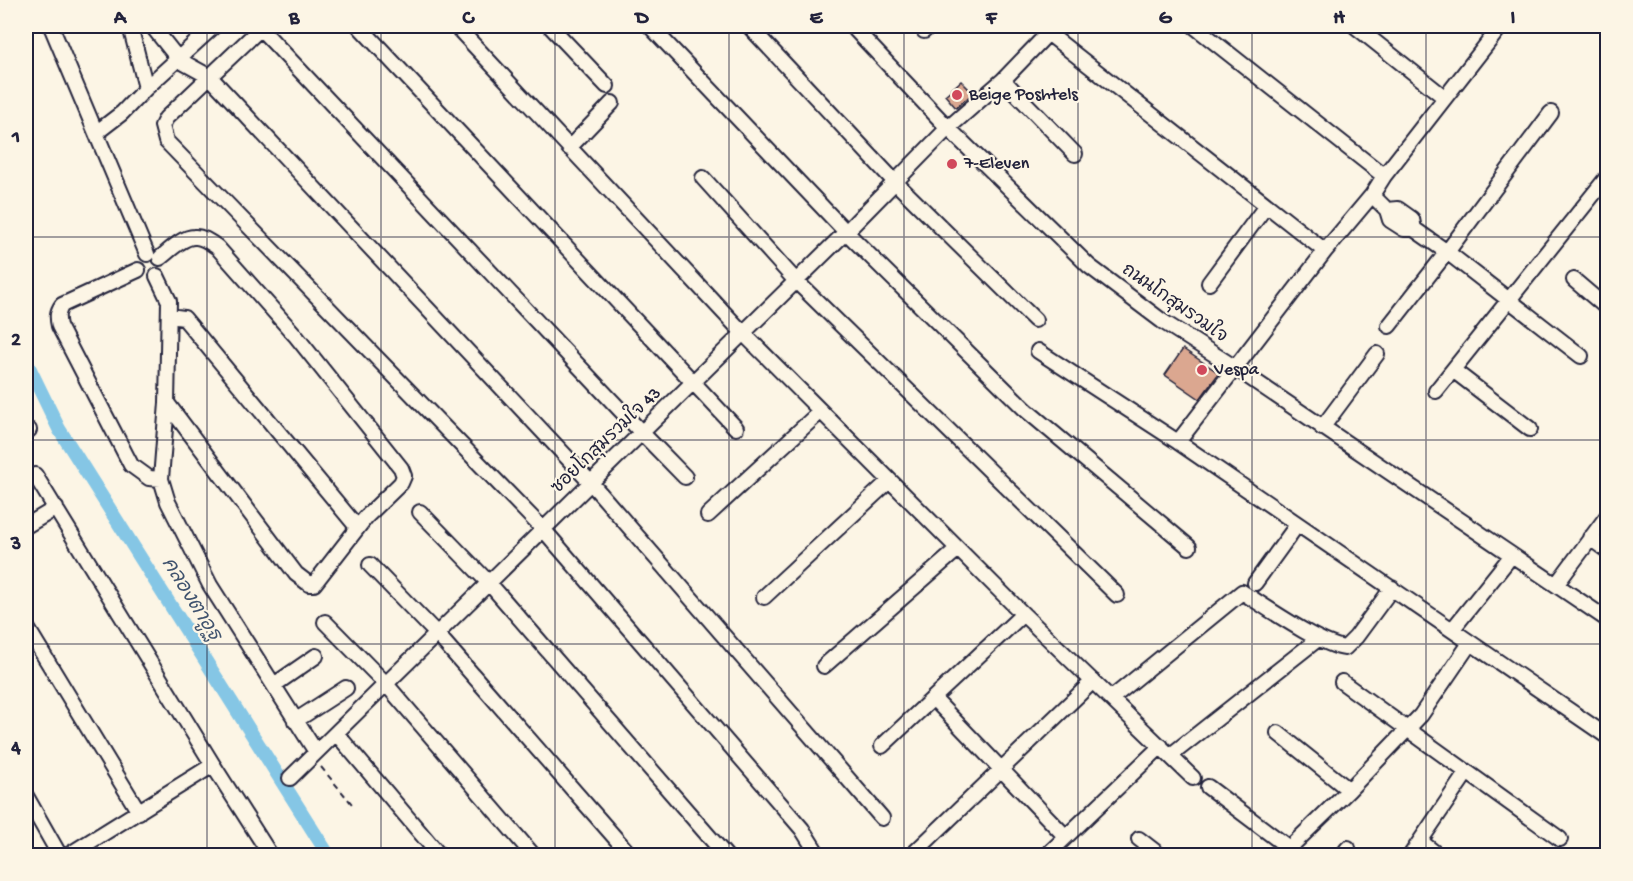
<svg xmlns="http://www.w3.org/2000/svg" width="1633" height="881" font-family="'Gochi Hand','Playpen Sans Thai',sans-serif">
  <style>
    .lines { fill: none; stroke-linecap: round; stroke-linejoin: round }
    .canal { stroke: #85c6e5; stroke-width: 14 }
    .building { fill: #dba790; stroke: #22223b; stroke-width: 1.5 }
    .minor-casing { stroke: #22223b; stroke-width: 18 }
    .path { stroke: #22223b; stroke-width: 2; stroke-dasharray: 6 4.5; stroke-linecap: butt }
    .minor { stroke: #fcf5e5; stroke-width: 14 }
    .grid { fill: none; stroke: #22223b; stroke-width: 1.5; stroke-opacity: 0.55 }
    .poi-dot { fill: #d1495b; stroke: #fcf5e5; stroke-width: 2 }
    .labels { text-anchor: middle; dominant-baseline: central; stroke-width: 4.5; stroke-linejoin: round; paint-order: stroke }
    .poi-label { font-size: 18px; fill: #22223b; stroke: #fcf5e5; text-anchor: start }
    .street-label { font-size: 18px; fill: #22223b; stroke: #fcf5e5 }
    .water-label { font-size: 20px; font-style: italic; fill: #40536e; stroke: #fcf5e5 }
    .neatline { fill: none; stroke: #22223b; stroke-width: 2 }
    .grid-label { font-size: 20px; text-anchor: middle; font-weight: bold; fill: #22223b }
  </style>
  <rect width="100%" height="100%" fill="#fcf5e5"/>
  <filter id="ink" filterUnits="userSpaceOnUse"><feTurbulence type="fractalNoise" baseFrequency=".0167" numOctaves="2"/><feDisplacementMap in="SourceGraphic" scale="12" xChannelSelector="R" yChannelSelector="G"/><feConvolveMatrix kernelMatrix="1 2 1 2 8 2 1 2 1" color-interpolation-filters="sRGB"/></filter>
  <g filter="url(#ink)">
    <g class="lines">
      <path class="canal" d="M 26,361 L 59,429 L 329,856"/>
    </g>
    <path class="building" d="M 961,81 L 973,93 L 956,108 L 945,95 Z
      M 1183,349 L 1219,373 L 1200,399 L 1165,375 Z"/>
    <g class="lines">
      <g class="minor-casing">
        <path id="minor" d="M 51,26 L 96,133 L 122,113 L 146,88 L 130,26
          M 152,26 L 179,60 L 210,77 L 591,483 L 882,818
          M 263,26 L 166,118 L 162,126 L 166,141 L 543,529 L 802,829 L 819,856
          M 359,26 L 736,428
          M 456,26 L 743,333 L 1023,614 L 1193,778
          M 550,26 L 607,86
          M 650,26 L 846,232 L 1026,410 L 1189,547
          M 749,26 L 895,182 L 1035,320
          M 852,26 L 948,128 L 1089,266 L 1162,321 L 1234,367 L 1608,620
          M 1039,26 L 1325,251
          M 1194,26 L 1384,176
          M 1355,26 L 1444,97
          M 260,28 L 642,433 L 685,477
          M 924,31 L 929,26
          M 1003,80 L 1075,154
          M 146,88 L 214,26
          M 96,133 L 147,254
          M 569,148 L 612,103
          M 703,178 L 795,280 L 1117,595
          M 1372,195 L 1387,210 L 1390,220 L 1404,229 L 1414,229 L 1447,252 L 1581,356
          M 1387,210 L 1398,209 L 1412,219 L 1414,229
          M 138,270 L 62,305 C 57,312 57,317 59,326 L 131,465 L 149,478 L 161,479
          M 157,276 L 169,301 L 167,403 L 296,574 L 309,584 L 314,584 L 366,517 L 401,483 L 404,476 L 401,468 L 295,335 L 217,247 C 211,243 202,236 194,237 C 182,237 168,252 160,258
          M 1574,280 L 1608,309
          M 1209,283 L 1266,206
          M 169,316 L 184,318 L 357,527
          M 1389,326 L 1447,252 L 1551,113
          M 1038,351 L 1178,442 L 1608,737
          M 1453,370 L 1530,429
          M 1436,391 L 1608,176
          M 167,403 L 161,479 L 168,502 L 210,585 L 316,752
          M 1322,428 L 1377,354
          M 26,432 L 29,430
          M 1178,442 L 1325,251 L 1372,195 L 1384,176 L 1501,26
          M 35,475 L 213,765 L 271,856
          M 420,512 L 489,583 L 726,856
          M 708,515 L 821,411
          M 26,526 L 56,508
          M 1590,538 L 1608,551
          M 370,565 L 437,634 L 631,856
          M 1255,583 L 1297,525
          M 1556,585 L 1608,515
          M 764,597 L 889,481
          M 325,622 L 386,684 L 534,856
          M 26,626 L 139,812
          M 1452,630 L 1512,555
          M 824,666 L 958,549
          M 1342,682 L 1560,839
          M 274,685 L 316,656
          M 933,698 L 1066,837
          M 1112,698 L 1242,592 C 1266,607 1320,645 1345,648 L 1356,637 L 1392,588
          M 295,721 L 346,688
          M 336,733 L 440,856
          M 1278,733 L 1349,790
          M 882,746 L 1023,614
          M 1171,755 L 1318,639
          M 290,778 L 846,232 L 948,128 L 1003,80 L 1055,26
          M 1208,787 L 1289,848
          M 26,796 L 60,856
          M 1139,839 L 1161,856
          M 1420,841 L 1439,856
          M 67,856 L 213,765
          M 911,856 L 1093,681
          M 1046,856 L 1161,746
          M 1281,856 L 1349,790 L 1421,715 L 1470,643
          M 1342,856 L 1348,848
          M 1410,856 L 1467,772"/>
      </g>
      <path class="path" d="M 321,767 L 352,804"/>
      <use href="#minor" class="minor"/>
    </g>
  </g>
  <path class="grid" d="M 207,26 L 207,856M 381,26 L 381,856M 555,26 L 555,856M 729,26 L 729,856M 904,26 L 904,856M 1078,26 L 1078,856M 1252,26 L 1252,856M 1426,26 L 1426,856M 26,237 L 1608,237M 26,440 L 1608,440M 26,644 L 1608,644"/>
  <g class="poi-dot">
    <circle cx="957" cy="95" r="6"/>
    <circle cx="952" cy="164" r="6"/>
    <circle cx="1202" cy="370" r="6"/>
  </g>
  <g class="labels">
    <g class="poi-label">
      <text x="969" y="95">Beige Poshtels</text>
      <text x="964" y="164">7-Eleven</text>
      <text x="1214" y="370">Vespa</text>
    </g>
    <g class="street-label">
      <text transform="translate(1174 304) rotate(35)">ถนนโกสุมรวมใจ</text>
      <text transform="translate(607 441) rotate(-44)">ซอยโกสุมรวมใจ 43</text>
    </g>
    <g class="water-label">
      <text transform="translate(190 600) rotate(58)">คลองตาอูฐ</text>
    </g>
  </g>
  <rect width="1633" height="881" fill="none" stroke="#fcf5e5" stroke-width="66"/>
  <rect x="33" y="33" width="1567" height="815" class="neatline"/>
  <g class="grid-label">
    <text x="120" y="23">A</text>
    <text x="294" y="23">B</text>
    <text x="468" y="23">C</text>
    <text x="642" y="23">D</text>
    <text x="816" y="23">E</text>
    <text x="991" y="23">F</text>
    <text x="1165" y="23">G</text>
    <text x="1339" y="23">H</text>
    <text x="1513" y="23">I</text>
    <text x="16" y="142">1</text>
    <text x="16" y="345">2</text>
    <text x="16" y="549">3</text>
    <text x="16" y="753">4</text>
  </g>
</svg>
